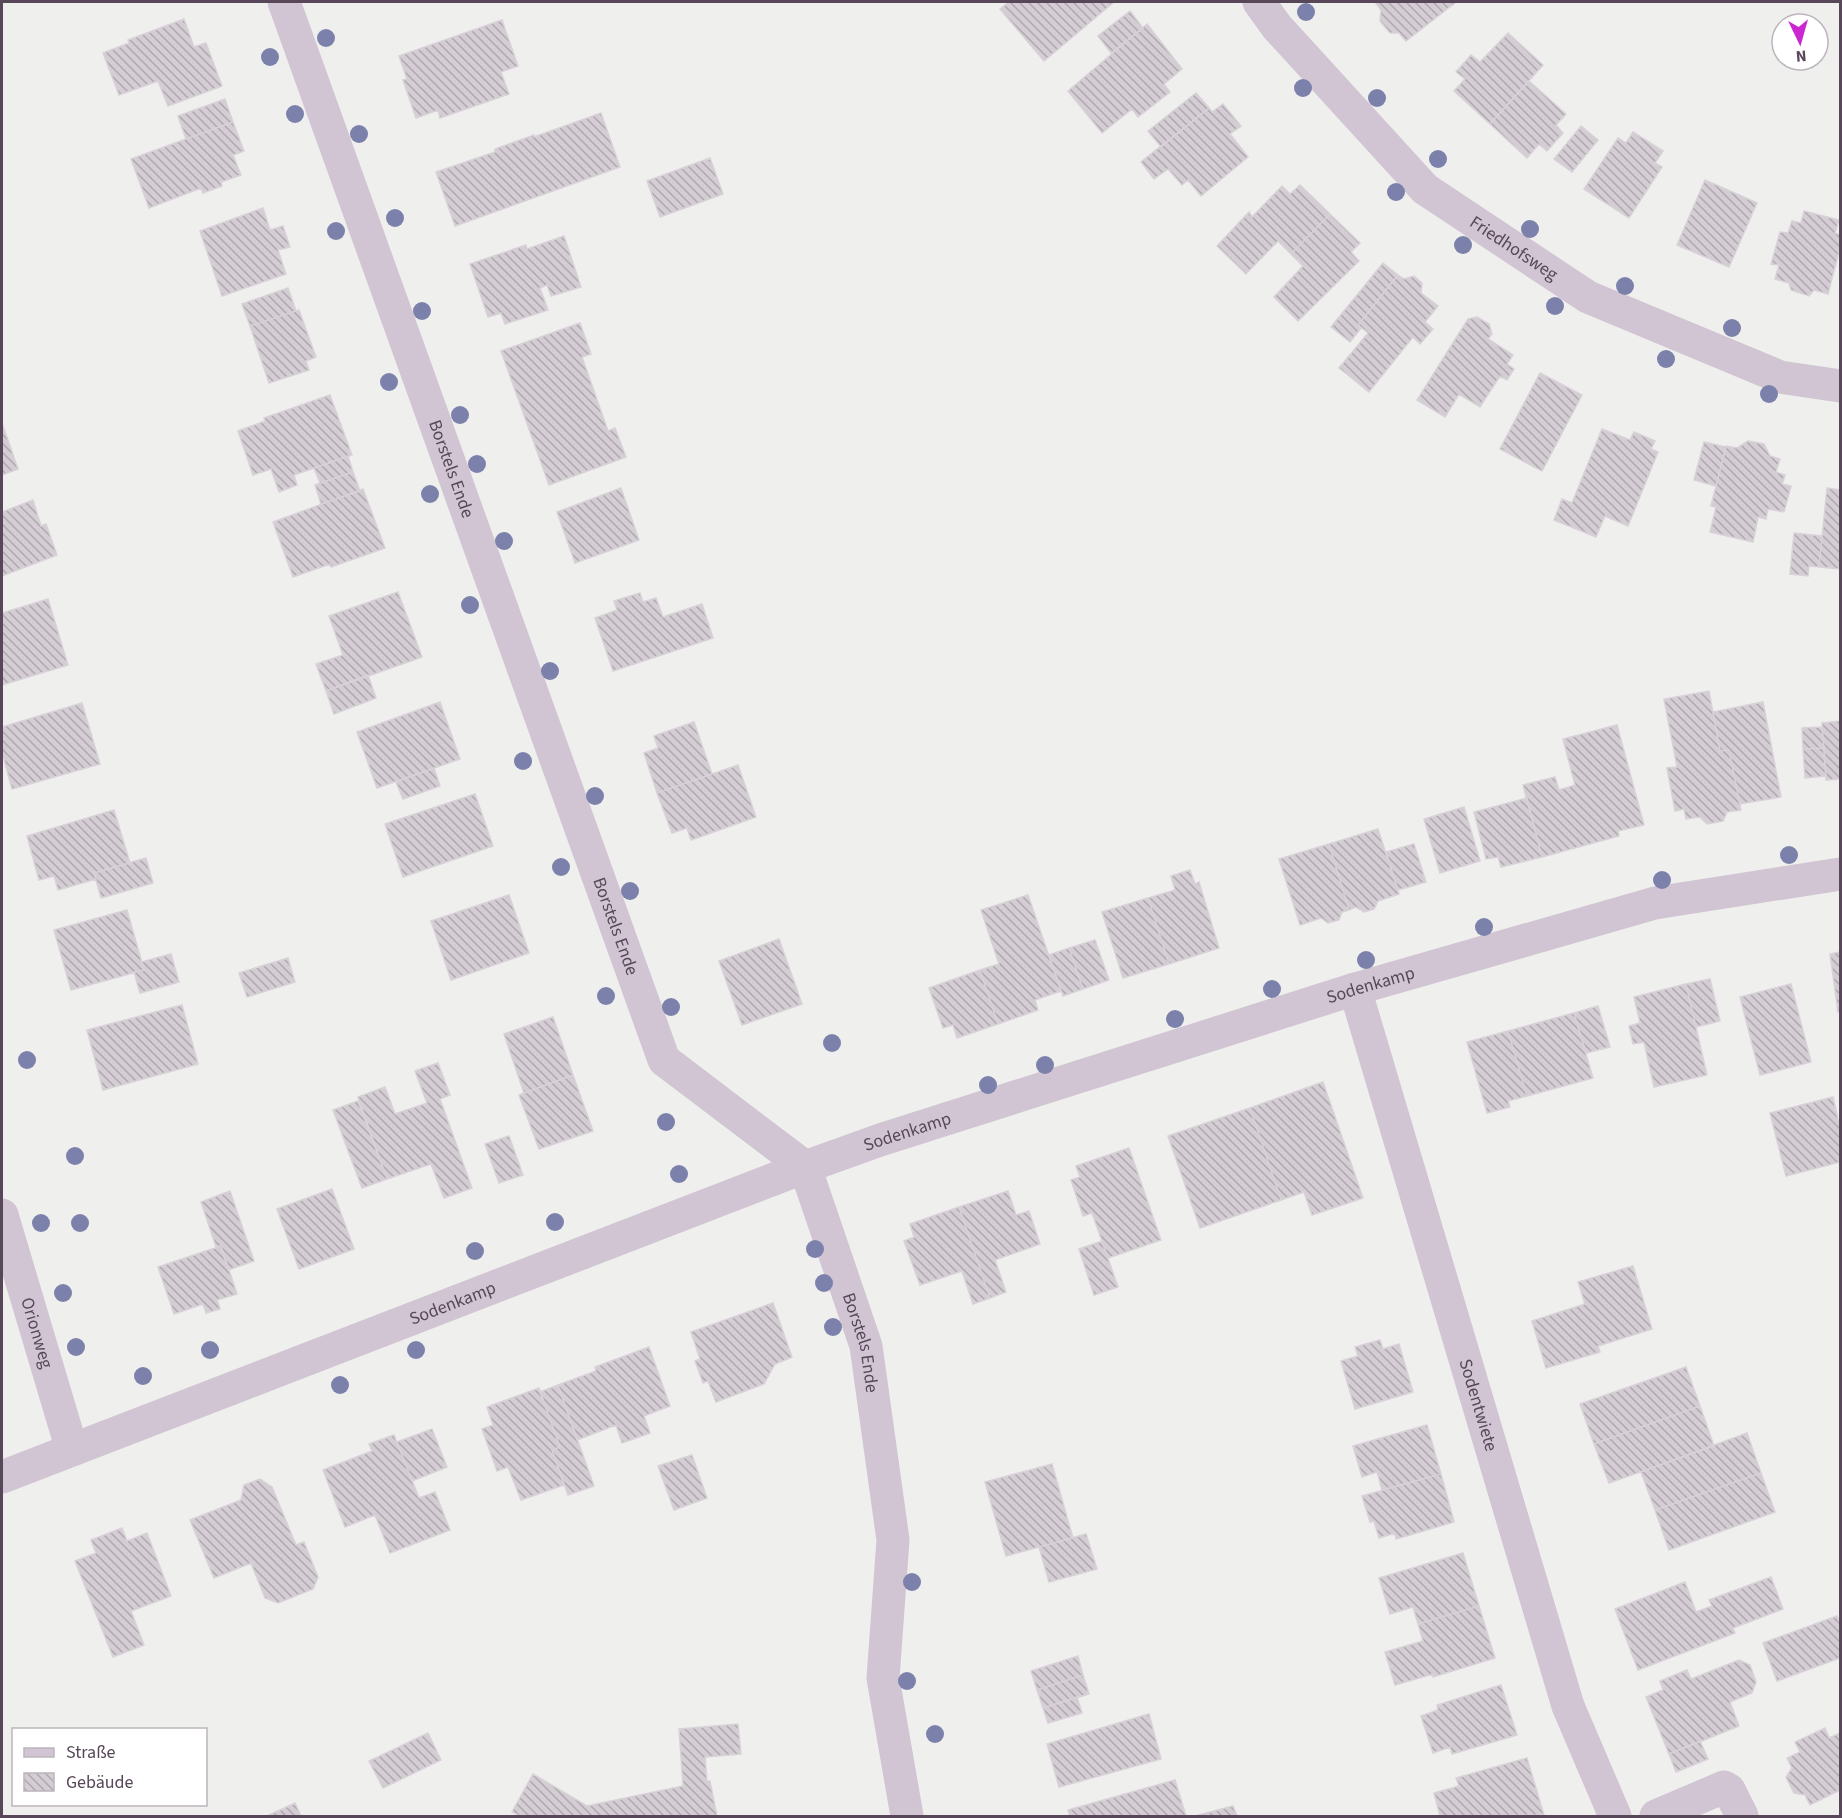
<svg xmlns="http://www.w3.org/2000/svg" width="1842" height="1818" font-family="'Source Sans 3',sans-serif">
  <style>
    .building { fill: url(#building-back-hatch); stroke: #d8d2d8; stroke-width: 1.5 }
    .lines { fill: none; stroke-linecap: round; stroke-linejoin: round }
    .street { stroke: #d1c5d3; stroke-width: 33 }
    .tree { fill: #7c81ab }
    .labels { text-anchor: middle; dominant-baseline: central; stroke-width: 4.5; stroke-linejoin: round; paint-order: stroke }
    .street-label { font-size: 18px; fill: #574759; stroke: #fff }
  </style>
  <defs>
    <pattern id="building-back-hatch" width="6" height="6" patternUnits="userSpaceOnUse" patternTransform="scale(1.5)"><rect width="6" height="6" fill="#d4cdd4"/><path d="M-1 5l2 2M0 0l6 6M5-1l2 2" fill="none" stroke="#afa8af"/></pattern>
  </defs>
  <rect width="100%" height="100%" fill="#eff0ed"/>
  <path class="building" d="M 1009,2 L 1114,2 L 1044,61 L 1000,9 Z
    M 1375,2 L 1454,2 L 1455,3 L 1406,41 L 1399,33 L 1390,33 L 1380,21 L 1381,10 Z
    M 1130,11 L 1143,28 L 1111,53 L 1098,36 Z
    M 184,19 L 194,47 L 206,43 L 222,86 L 168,106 L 158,81 L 119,95 L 103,53 L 129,43 L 128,40 Z
    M 502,20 L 518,66 L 501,72 L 509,94 L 440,118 L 438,110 L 416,118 L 403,80 L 407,79 L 399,56 Z
    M 1147,24 L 1182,69 L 1164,84 L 1170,92 L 1138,117 L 1132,109 L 1102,133 L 1068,91 Z
    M 1508,33 L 1543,65 L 1490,124 L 1454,91 L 1465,79 L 1456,72 L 1471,55 L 1480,62 Z
    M 1529,81 L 1566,114 L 1556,125 L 1563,133 L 1547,151 L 1539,144 L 1527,158 L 1490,124 Z
    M 1196,93 L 1209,108 L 1161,147 L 1148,131 Z
    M 225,99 L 233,122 L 186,139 L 178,116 Z
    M 1223,104 L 1241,126 L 1230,134 L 1248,157 L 1201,196 L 1188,180 L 1182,185 L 1168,169 L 1154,179 L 1141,162 L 1209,108 L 1212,112 Z
    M 601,113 L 620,167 L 455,226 L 436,172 L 495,152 L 495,149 L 534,135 L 534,137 Z
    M 233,122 L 244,151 L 233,155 L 241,175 L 221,182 L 222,186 L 203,193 L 201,188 L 149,208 L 131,159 Z
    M 1581,126 L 1598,140 L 1572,172 L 1554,159 Z
    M 1633,132 L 1663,151 L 1655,163 L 1662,167 L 1629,218 L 1584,189 L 1618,138 L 1626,143 Z
    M 710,158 L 723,194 L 660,217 L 647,181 Z
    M 1705,180 L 1757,203 L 1729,267 L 1677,245 Z
    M 1300,185 L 1330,214 L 1291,254 L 1278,241 L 1246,274 L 1217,246 L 1249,212 L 1252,217 L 1282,186 L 1290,194 Z
    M 263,208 L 270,230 L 283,226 L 290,247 L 278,250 L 286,274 L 222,296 L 200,231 Z
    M 1804,211 L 1839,220 L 1835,233 L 1840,235 L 1840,248 L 1828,294 L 1814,290 L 1809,296 L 1791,290 L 1789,283 L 1775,279 L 1779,265 L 1771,264 L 1780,232 L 1788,233 L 1792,221 L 1801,223 Z
    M 1330,214 L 1360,243 L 1351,252 L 1359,261 L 1298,321 L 1274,297 L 1303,266 L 1291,254 Z
    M 564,236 L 581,287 L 551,296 L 547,285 L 540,288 L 548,310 L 505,324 L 501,313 L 488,317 L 470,264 L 526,245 L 527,249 Z
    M 1383,263 L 1398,275 L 1358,325 L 1361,328 L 1350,342 L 1331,327 Z
    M 1398,275 L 1404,279 L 1414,276 L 1422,283 L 1421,293 L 1438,306 L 1425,322 L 1433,329 L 1420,344 L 1413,337 L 1369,392 L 1339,368 L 1368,333 L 1358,325 Z
    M 288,288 L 296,311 L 250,326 L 242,304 Z
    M 299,310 L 316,357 L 306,361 L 309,370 L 269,383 L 250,326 Z
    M 1477,317 L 1489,324 L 1492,334 L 1488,339 L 1513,355 L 1507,364 L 1514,369 L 1507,380 L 1500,376 L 1480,407 L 1459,394 L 1445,417 L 1417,400 L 1468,319 Z
    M 580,323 L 591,354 L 582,357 L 608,431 L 615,428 L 626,457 L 549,485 L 501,351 Z
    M 1540,373 L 1582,395 L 1542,471 L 1500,449 Z
    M 330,395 L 352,455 L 294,475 L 297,485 L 279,492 L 271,469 L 253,475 L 238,431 L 265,421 L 264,418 Z
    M 2,423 L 18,469 L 2,475 Z
    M 1602,429 L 1630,440 L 1634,432 L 1655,441 L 1651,449 L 1658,452 L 1628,526 L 1605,516 L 1596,537 L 1554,520 L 1562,499 L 1572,503 Z
    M 1748,441 L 1764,444 L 1770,456 L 1780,459 L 1776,472 L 1785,475 L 1782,484 L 1791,486 L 1784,512 L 1768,509 L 1766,519 L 1758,517 L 1753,542 L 1710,532 L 1716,507 L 1711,506 L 1726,446 L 1737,448 Z
    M 1704,442 L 1726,447 L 1716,486 L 1694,480 Z
    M 348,456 L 353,472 L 320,483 L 314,468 Z
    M 353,472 L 360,491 L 321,504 L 315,485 Z
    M 621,488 L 639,540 L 575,563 L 557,512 Z
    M 1827,488 L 1840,490 L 1840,569 L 1819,567 Z
    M 363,489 L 385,548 L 331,567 L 330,564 L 293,577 L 273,522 Z
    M 33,500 L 41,526 L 46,524 L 57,555 L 2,576 L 2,512 Z
    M 1794,533 L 1822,536 L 1819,567 L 1809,566 L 1808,576 L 1790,574 Z
    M 398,592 L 422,657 L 326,691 L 316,664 L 343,655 L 329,616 Z
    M 640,593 L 643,602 L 656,598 L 663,617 L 702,604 L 713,638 L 613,671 L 595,618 L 617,610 L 614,601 Z
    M 48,599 L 68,665 L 2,685 L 2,613 Z
    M 368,675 L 376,698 L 334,714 L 326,691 Z
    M 1709,691 L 1720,751 L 1729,750 L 1741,810 L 1727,812 L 1723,821 L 1707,824 L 1700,817 L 1686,819 L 1684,809 L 1675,811 L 1667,768 L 1677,767 L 1664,699 Z
    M 440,702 L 460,759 L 377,788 L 357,732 Z
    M 1763,702 L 1781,797 L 1740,804 L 1729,750 L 1720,751 L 1713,712 Z
    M 82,703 L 100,764 L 12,789 L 2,752 L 2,727 Z
    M 1840,721 L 1840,779 L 1826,780 L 1822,723 Z
    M 694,722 L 712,774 L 657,793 L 644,753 L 658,748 L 654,736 Z
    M 1617,725 L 1644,825 L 1618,831 L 1619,836 L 1542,857 L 1523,785 L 1555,777 L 1559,790 L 1575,785 L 1563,739 Z
    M 1822,727 L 1824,748 L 1803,749 L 1802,728 Z
    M 1824,748 L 1826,776 L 1805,778 L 1803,749 Z
    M 738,765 L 756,817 L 691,840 L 687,828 L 672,833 L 657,793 Z
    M 434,768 L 440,786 L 403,799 L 396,782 Z
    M 475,794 L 493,846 L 403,877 L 385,824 Z
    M 1527,798 L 1542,857 L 1501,867 L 1498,857 L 1486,859 L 1474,812 Z
    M 1464,807 L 1480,861 L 1440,873 L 1424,819 Z
    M 114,810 L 130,863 L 94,873 L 96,879 L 58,890 L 54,876 L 39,880 L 27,836 Z
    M 1378,829 L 1399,894 L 1378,901 L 1374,909 L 1364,912 L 1356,907 L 1349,910 L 1329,844 Z
    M 1329,844 L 1349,910 L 1342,912 L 1339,920 L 1328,923 L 1321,918 L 1300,925 L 1279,859 Z
    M 1414,844 L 1426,882 L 1398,890 L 1386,852 Z
    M 146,858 L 153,883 L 101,898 L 94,873 Z
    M 1190,870 L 1195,884 L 1199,882 L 1219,948 L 1169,964 L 1148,898 L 1175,890 L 1171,876 Z
    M 509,895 L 529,953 L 451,980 L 431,921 Z
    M 1028,895 L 1061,991 L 1035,1000 L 1038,1010 L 998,1024 L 980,970 L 999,964 L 981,910 Z
    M 1148,898 L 1169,964 L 1123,978 L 1102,912 Z
    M 127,910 L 144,970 L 71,990 L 54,930 Z
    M 779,939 L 802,1004 L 742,1025 L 719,961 Z
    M 1095,940 L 1109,980 L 1083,989 L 1069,948 Z
    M 1069,948 L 1083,989 L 1063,996 L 1049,955 Z
    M 1840,952 L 1840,1011 L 1838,1012 L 1830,954 Z
    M 171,954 L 179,982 L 140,993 L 134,972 L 144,970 L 141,962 Z
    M 288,958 L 295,982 L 247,997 L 239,973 Z
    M 980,970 L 998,1024 L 957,1038 L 953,1025 L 943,1028 L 929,988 Z
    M 1710,979 L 1720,1021 L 1696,1027 L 1686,984 Z
    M 1686,984 L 1707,1075 L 1654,1087 L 1644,1042 L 1633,1044 L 1629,1026 L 1640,1023 L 1634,997 Z
    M 1791,984 L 1811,1062 L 1760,1075 L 1740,997 Z
    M 182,1005 L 198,1064 L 103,1090 L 87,1030 Z
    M 1598,1006 L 1610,1047 L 1586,1053 L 1574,1013 Z
    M 1574,1013 L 1593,1078 L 1527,1096 L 1508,1031 Z
    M 553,1017 L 573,1075 L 524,1093 L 504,1034 Z
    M 1508,1031 L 1527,1096 L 1508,1101 L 1510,1107 L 1487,1113 L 1467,1042 Z
    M 438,1063 L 450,1095 L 440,1099 L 472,1188 L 444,1198 L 431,1164 L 387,1179 L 358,1097 L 385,1087 L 395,1114 L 427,1103 L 415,1071 Z
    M 573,1075 L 593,1131 L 539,1149 L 519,1095 Z
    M 1323,1082 L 1363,1198 L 1312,1215 L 1304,1192 L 1281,1200 L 1250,1108 Z
    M 1833,1097 L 1840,1128 L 1840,1162 L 1786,1176 L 1770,1113 Z
    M 358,1101 L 387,1179 L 362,1188 L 333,1110 Z
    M 1250,1108 L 1281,1200 L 1200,1228 L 1168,1136 Z
    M 509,1136 L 523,1175 L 499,1183 L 485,1144 Z
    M 1129,1148 L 1161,1240 L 1108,1258 L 1092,1213 L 1083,1216 L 1071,1180 L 1080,1177 L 1076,1166 Z
    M 332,1189 L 354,1249 L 299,1269 L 277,1209 Z
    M 230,1191 L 254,1261 L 228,1270 L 221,1246 L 216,1247 L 201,1202 Z
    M 1008,1191 L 1016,1215 L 1029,1211 L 1040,1244 L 995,1260 L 1006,1292 L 990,1298 L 959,1207 Z
    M 959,1207 L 990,1298 L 973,1304 L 962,1271 L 920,1285 L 904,1241 L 914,1237 L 910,1224 Z
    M 1102,1241 L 1118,1287 L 1094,1295 L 1079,1249 Z
    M 221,1246 L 237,1294 L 217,1300 L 220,1309 L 206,1313 L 203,1304 L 174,1314 L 158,1267 Z
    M 1633,1266 L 1652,1329 L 1598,1346 L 1600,1352 L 1546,1368 L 1532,1321 L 1585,1304 L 1578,1282 Z
    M 773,1303 L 792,1357 L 775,1364 L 764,1384 L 716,1402 L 708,1381 L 703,1383 L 695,1361 L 700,1359 L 691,1332 Z
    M 1380,1340 L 1383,1349 L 1399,1344 L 1413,1392 L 1355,1409 L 1341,1361 L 1358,1356 L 1355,1347 Z
    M 649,1347 L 670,1406 L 644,1416 L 650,1433 L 622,1443 L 616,1425 L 577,1440 L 558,1385 L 596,1371 L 595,1367 Z
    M 1686,1367 L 1700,1406 L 1594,1444 L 1580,1404 Z
    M 558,1385 L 594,1486 L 568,1495 L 552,1450 L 560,1447 L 540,1392 Z
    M 539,1388 L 560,1447 L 552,1450 L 564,1485 L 521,1500 L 508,1467 L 497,1471 L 482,1429 L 493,1425 L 487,1407 Z
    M 1700,1406 L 1714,1446 L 1609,1483 L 1594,1444 Z
    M 1427,1425 L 1441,1474 L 1382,1490 L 1377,1472 L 1362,1477 L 1353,1446 Z
    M 432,1429 L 447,1467 L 412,1481 L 397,1442 Z
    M 1747,1433 L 1761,1473 L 1655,1510 L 1641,1472 Z
    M 394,1435 L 419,1498 L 435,1492 L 450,1530 L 390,1553 L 375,1515 L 345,1527 L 323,1470 L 372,1451 L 369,1444 Z
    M 692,1455 L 707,1498 L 674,1510 L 658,1466 Z
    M 1052,1464 L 1073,1538 L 1006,1556 L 985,1482 Z
    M 1761,1473 L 1775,1512 L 1669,1550 L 1655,1510 Z
    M 1441,1474 L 1454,1522 L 1396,1539 L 1395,1533 L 1379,1538 L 1374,1521 L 1370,1522 L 1362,1496 Z
    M 260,1479 L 272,1487 L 296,1545 L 304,1542 L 318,1577 L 313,1589 L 278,1603 L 265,1598 L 251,1563 L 214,1578 L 190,1520 L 241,1500 L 244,1485 Z
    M 122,1528 L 127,1541 L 147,1533 L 171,1596 L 131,1611 L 144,1645 L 113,1657 L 75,1561 L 96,1553 L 91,1540 Z
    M 1086,1534 L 1097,1569 L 1049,1582 L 1039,1547 Z
    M 1463,1553 L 1479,1606 L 1418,1624 L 1413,1607 L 1390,1614 L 1379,1578 Z
    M 1771,1577 L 1783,1609 L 1733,1628 L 1735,1633 L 1638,1670 L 1615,1609 L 1685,1582 L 1696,1612 L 1712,1606 L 1709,1600 Z
    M 1479,1606 L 1495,1658 L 1433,1677 L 1433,1674 L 1395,1685 L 1385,1652 L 1423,1641 L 1418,1624 Z
    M 1837,1616 L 1840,1624 L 1840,1658 L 1777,1681 L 1763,1643 Z
    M 1078,1656 L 1083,1675 L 1037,1690 L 1031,1671 Z
    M 1739,1660 L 1750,1665 L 1756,1682 L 1752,1693 L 1730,1702 L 1739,1726 L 1669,1754 L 1646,1697 L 1663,1690 L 1660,1681 L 1687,1670 L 1691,1679 Z
    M 1083,1675 L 1089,1694 L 1043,1708 L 1037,1690 Z
    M 1501,1685 L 1517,1735 L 1452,1754 L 1450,1747 L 1433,1753 L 1421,1716 L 1438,1710 L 1437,1705 Z
    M 1077,1697 L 1082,1713 L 1048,1723 L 1043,1708 Z
    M 1149,1714 L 1161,1759 L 1059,1787 L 1047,1744 Z
    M 738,1724 L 741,1754 L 705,1757 L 707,1781 L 710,1781 L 717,1816 L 520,1816 L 512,1812 L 533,1774 L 587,1806 L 683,1786 L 679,1729 Z
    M 1825,1728 L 1829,1738 L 1840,1733 L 1840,1790 L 1810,1805 L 1805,1795 L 1794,1793 L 1786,1777 L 1792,1768 L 1787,1758 L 1800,1752 L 1795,1742 Z
    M 428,1733 L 441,1760 L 383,1788 L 369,1761 Z
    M 1700,1741 L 1708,1759 L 1676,1772 L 1669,1754 Z
    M 1527,1758 L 1544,1815 L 1440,1816 L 1434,1793 L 1459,1786 L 1456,1778 Z
    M 1175,1780 L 1186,1816 L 1070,1816 L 1068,1810 Z
    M 295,1803 L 301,1816 L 267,1816 Z
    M 1233,1806 L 1237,1816 L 1195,1816 Z"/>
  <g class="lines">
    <g class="street">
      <path id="s1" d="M 284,2 L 664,1060 L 805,1167 L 866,1346 L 893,1540 L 883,1678 L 907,1816"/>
      <path id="s2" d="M 1259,2 L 1277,27 L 1425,189 L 1588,297 L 1780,377 L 1840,386"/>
      <path id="s3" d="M 1355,989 L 1568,1706 L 1615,1816"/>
      <path id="s4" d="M 2,1215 L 72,1450"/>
      <path id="s5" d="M 2,1477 L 805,1167 L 880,1140 L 1355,989 L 1655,903 L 1840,874"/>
      <path d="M 1656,1816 L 1724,1787 L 1729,1790 L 1742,1816"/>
    </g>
  </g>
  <g class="tree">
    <circle cx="1306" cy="12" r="9"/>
    <circle cx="326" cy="38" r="9"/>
    <circle cx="270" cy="57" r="9"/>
    <circle cx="1303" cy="88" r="9"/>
    <circle cx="1377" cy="98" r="9"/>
    <circle cx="295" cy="114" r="9"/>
    <circle cx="359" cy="134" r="9"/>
    <circle cx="1438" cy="159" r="9"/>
    <circle cx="1396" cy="192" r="9"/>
    <circle cx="395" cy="218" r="9"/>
    <circle cx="1530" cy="229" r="9"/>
    <circle cx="336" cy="231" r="9"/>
    <circle cx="1463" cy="245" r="9"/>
    <circle cx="1625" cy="286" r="9"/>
    <circle cx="1555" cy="306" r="9"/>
    <circle cx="422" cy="311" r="9"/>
    <circle cx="1732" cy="328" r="9"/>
    <circle cx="1666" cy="359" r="9"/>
    <circle cx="389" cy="382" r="9"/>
    <circle cx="1769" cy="394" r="9"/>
    <circle cx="460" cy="415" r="9"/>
    <circle cx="477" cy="464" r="9"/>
    <circle cx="430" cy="494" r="9"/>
    <circle cx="504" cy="541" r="9"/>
    <circle cx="470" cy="605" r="9"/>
    <circle cx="550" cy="671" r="9"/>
    <circle cx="523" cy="761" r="9"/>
    <circle cx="595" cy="796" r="9"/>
    <circle cx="1789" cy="855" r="9"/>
    <circle cx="561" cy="867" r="9"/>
    <circle cx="1662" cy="880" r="9"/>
    <circle cx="630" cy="891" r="9"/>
    <circle cx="1484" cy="927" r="9"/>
    <circle cx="1366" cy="960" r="9"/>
    <circle cx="1272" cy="989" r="9"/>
    <circle cx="606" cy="996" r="9"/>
    <circle cx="671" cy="1007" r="9"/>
    <circle cx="1175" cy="1019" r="9"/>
    <circle cx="832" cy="1043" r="9"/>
    <circle cx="27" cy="1060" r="9"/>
    <circle cx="1045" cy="1065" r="9"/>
    <circle cx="988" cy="1085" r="9"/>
    <circle cx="666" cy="1122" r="9"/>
    <circle cx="75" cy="1156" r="9"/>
    <circle cx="679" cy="1174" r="9"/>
    <circle cx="555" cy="1222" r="9"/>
    <circle cx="41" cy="1223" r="9"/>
    <circle cx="80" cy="1223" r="9"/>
    <circle cx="815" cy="1249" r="9"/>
    <circle cx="475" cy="1251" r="9"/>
    <circle cx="824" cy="1283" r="9"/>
    <circle cx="63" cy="1293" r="9"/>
    <circle cx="833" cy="1327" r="9"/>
    <circle cx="76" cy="1347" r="9"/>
    <circle cx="210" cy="1350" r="9"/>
    <circle cx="416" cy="1350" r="9"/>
    <circle cx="143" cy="1376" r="9"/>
    <circle cx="340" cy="1385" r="9"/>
    <circle cx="912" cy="1582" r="9"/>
    <circle cx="907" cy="1681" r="9"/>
    <circle cx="935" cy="1734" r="9"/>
  </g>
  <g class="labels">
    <g class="street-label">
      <text stroke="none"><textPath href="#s2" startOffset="357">Friedhofsweg</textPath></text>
      <text stroke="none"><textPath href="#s1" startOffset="496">Borstels Ende</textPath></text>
      <text stroke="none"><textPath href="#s1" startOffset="982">Borstels Ende</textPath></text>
      <text stroke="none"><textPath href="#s5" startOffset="1455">Sodenkamp</textPath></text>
      <text stroke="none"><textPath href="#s5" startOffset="969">Sodenkamp</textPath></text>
      <text stroke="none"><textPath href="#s5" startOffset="483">Sodenkamp</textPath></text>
      <text stroke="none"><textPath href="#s4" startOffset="123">Orionweg</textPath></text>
      <text stroke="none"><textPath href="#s1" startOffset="1486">Borstels Ende</textPath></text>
      <text stroke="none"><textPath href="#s3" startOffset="434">Sodentwiete</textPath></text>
    </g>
  </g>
  <rect width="1842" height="1818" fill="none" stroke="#574759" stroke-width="6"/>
  <rect x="12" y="1728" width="195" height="78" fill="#ffffff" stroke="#bcb5bd" stroke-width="1.5"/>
  <rect x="24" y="1748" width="30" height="9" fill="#d1c5d3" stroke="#bcb5bd" stroke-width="1.5"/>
  <text x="66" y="1758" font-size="18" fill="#574759">Straße</text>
  <rect x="24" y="1773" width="30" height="18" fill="url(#building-back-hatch)" stroke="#bcb5bd" stroke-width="1.5"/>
  <text x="66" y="1788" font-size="18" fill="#574759">Gebäude</text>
  <g transform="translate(1800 42) rotate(175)"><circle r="28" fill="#ffffff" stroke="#bcb5bd" stroke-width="1.5"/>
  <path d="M0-4.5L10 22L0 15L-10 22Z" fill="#ca26d1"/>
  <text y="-9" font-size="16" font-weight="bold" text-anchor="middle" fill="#574759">N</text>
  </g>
</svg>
